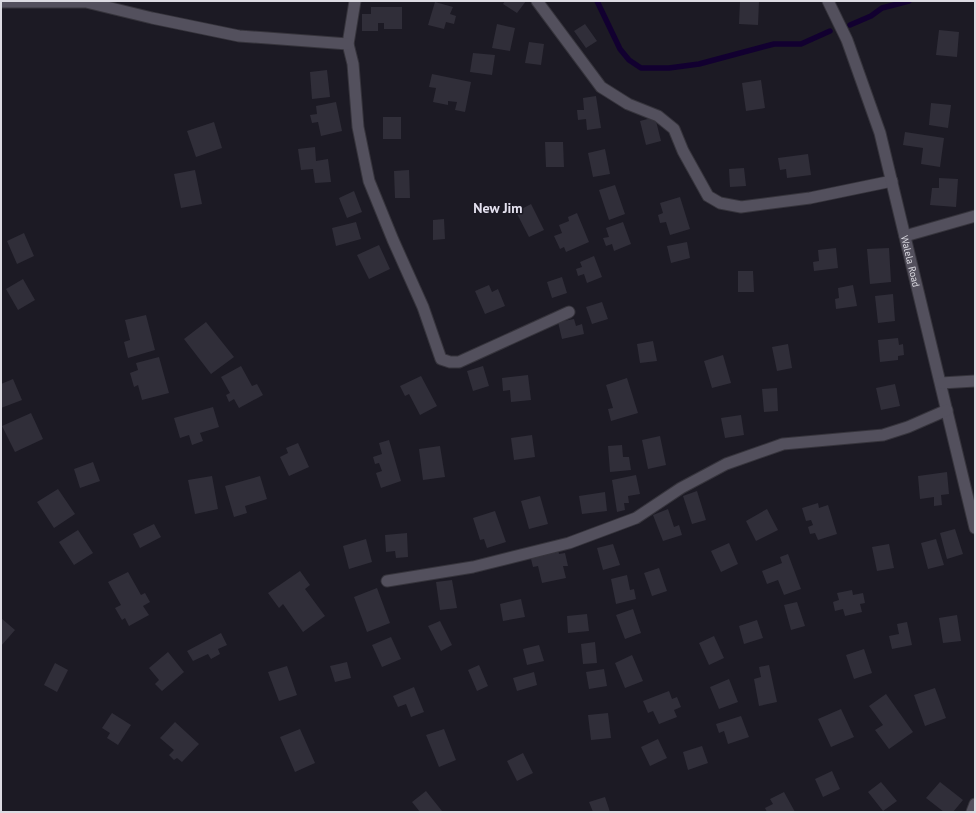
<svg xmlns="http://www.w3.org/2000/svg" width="976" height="813" font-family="'PT Sans',sans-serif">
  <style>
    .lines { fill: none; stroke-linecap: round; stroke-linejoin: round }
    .stream { stroke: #120030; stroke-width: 5.5 }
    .building { fill: #302e39 }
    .minor-casing { stroke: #36343c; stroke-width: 13 }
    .minor { stroke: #53505d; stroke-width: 11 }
    .labels { text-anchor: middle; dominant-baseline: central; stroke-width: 3; stroke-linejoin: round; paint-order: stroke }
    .street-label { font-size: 10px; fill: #dcdbe2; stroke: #1c1a24 }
    .district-label { font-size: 14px; font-weight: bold; fill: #e5e2f0; stroke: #1c1a24 }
  </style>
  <rect width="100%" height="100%" fill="#1c1a24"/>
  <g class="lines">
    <path class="stream" d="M 597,1 L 620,49 L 629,60 L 641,68 L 669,68 L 699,64 L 774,44 L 801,44 L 830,31
      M 850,25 L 871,16 L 882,8 L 909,1"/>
  </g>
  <path class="building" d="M 505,1 L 526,1 L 517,13 L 503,4 Z
    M 740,1 L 759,1 L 758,25 L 739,24 Z
    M 435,2 L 453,7 L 450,14 L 456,16 L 454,24 L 446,22 L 444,29 L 428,25 Z
    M 371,7 L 402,7 L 402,29 L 384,29 L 384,23 L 378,23 L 378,31 L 362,31 L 362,14 L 371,14 Z
    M 497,24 L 515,28 L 510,51 L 492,48 Z
    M 585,24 L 597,41 L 586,48 L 574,31 Z
    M 939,30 L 959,32 L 957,57 L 936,55 Z
    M 529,42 L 544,44 L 541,65 L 525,63 Z
    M 473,53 L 495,55 L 492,75 L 470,72 Z
    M 327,70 L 330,97 L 312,99 L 310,72 Z
    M 432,74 L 471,82 L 465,112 L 455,110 L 457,102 L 448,101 L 448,105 L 433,102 L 436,88 L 429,87 Z
    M 761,80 L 765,108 L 746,111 L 742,83 Z
    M 596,96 L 601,128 L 587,130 L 586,119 L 578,120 L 577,110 L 584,110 L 583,98 Z
    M 336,102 L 342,131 L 321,136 L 318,122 L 312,123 L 310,115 L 317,114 L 316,106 Z
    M 931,103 L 951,105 L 948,128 L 929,125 Z
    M 383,117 L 401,117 L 401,139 L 383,139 Z
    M 655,117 L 661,141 L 646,145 L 640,121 Z
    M 214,122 L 222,148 L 196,157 L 187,131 Z
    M 905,132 L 944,138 L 940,167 L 921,164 L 923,148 L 903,145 Z
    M 545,142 L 563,142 L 564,167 L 546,167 Z
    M 315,147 L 316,161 L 328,159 L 331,182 L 315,183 L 313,169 L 301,170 L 298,149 Z
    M 605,149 L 610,174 L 593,177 L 588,153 Z
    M 808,154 L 811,175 L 787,178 L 786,169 L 780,170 L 778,158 Z
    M 744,168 L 746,186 L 730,187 L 729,169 Z
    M 195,170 L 202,204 L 181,208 L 174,174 Z
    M 409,170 L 410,198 L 395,198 L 394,171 Z
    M 939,178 L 958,179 L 956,207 L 930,205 L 932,188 L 939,188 Z
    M 615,185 L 625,214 L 609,220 L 599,190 Z
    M 354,191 L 362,212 L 347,218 L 339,198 Z
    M 680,197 L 690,229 L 670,235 L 666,222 L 660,223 L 658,215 L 663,213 L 660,203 Z
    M 531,204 L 544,230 L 529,237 L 516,212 Z
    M 577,213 L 589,242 L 566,252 L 564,247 L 560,249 L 554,236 L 562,233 L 559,225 L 569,221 L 568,217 Z
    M 444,219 L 445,239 L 433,240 L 433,220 Z
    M 356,222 L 361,239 L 336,246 L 332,228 Z
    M 623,222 L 631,244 L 614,251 L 612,244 L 606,246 L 603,238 L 609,237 L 606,228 Z
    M 24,233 L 34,256 L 17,264 L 7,241 Z
    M 687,242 L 690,258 L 671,263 L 667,246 Z
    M 379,245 L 390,269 L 369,279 L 357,255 Z
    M 836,248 L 838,268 L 814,271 L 813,262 L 819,261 L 818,250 Z
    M 889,248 L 891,282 L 870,284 L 867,249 Z
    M 594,256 L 602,277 L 587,283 L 584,274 L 578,276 L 576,269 L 582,267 L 580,262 Z
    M 738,271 L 753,271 L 754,292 L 738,292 Z
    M 562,277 L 567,293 L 552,298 L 547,282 Z
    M 23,279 L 35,300 L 18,310 L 6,289 Z
    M 489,285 L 492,292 L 498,289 L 505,306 L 485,314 L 475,291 Z
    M 853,285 L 857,306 L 836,309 L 835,299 L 839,298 L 838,288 Z
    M 893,294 L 895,321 L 878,323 L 875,296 Z
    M 602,302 L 608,319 L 592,324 L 586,307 Z
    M 146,315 L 155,350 L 128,358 L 124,342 L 130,340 L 125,320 Z
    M 574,319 L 576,326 L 582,324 L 584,334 L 562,339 L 558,322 Z
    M 206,322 L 234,357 L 211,374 L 184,339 Z
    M 898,338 L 899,345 L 903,344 L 904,355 L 898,356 L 898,360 L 880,362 L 878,340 Z
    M 653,341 L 657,361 L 640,363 L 637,344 Z
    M 788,344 L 792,368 L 777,371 L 772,347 Z
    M 723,355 L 731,383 L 712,388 L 704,361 Z
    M 159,357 L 169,393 L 142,400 L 138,385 L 134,387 L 130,373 L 138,370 L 136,363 Z
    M 241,366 L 252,386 L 257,384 L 263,395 L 239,408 L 234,399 L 229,402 L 226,395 L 230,393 L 221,377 Z
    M 483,366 L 489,386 L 473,391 L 467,371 Z
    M 528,375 L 531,400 L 511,402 L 510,390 L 503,391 L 502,378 Z
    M 421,376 L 437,406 L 420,415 L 409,394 L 405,396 L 400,386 Z
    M 627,378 L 638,413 L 611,421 L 608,409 L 613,408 L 606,385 Z
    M 13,379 L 22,400 L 1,408 L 1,384 Z
    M 895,384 L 900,406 L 881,410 L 876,388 Z
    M 777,388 L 778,411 L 764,412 L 762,389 Z
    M 213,407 L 219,427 L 200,433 L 203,441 L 192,445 L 189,435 L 180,438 L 174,418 Z
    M 31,413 L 43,439 L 15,452 L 2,426 Z
    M 741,415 L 744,435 L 725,438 L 721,418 Z
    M 532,435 L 535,457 L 514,460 L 511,438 Z
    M 660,436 L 666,465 L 648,469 L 642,440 Z
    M 389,440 L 401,481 L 381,488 L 376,473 L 382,471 L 379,463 L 375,464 L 373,457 L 382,454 L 379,443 Z
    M 298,443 L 309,467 L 289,476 L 280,457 L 288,453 L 286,448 Z
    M 622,445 L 623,457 L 629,457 L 631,470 L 610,472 L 608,446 Z
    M 440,446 L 445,477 L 423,480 L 419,449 Z
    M 93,462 L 100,481 L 80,488 L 74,469 Z
    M 947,472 L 949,494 L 941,495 L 942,505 L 934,506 L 934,497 L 920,499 L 918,476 Z
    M 636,475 L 640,494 L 628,496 L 629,503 L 624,503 L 625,510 L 617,512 L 612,480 Z
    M 212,476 L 218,509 L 195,514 L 188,480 Z
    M 260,476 L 267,499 L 245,506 L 247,513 L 234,517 L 225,486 Z
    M 58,489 L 75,514 L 54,528 L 37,502 Z
    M 697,491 L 706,520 L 692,524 L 683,496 Z
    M 605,492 L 607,511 L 582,514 L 579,496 Z
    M 540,496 L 548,524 L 529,529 L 521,501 Z
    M 818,503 L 819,508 L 828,505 L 837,534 L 818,540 L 815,533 L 810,534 L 808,527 L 813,525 L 811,520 L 806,521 L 802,508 Z
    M 668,509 L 674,527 L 679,525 L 682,535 L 663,541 L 653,515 Z
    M 767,509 L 778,530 L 756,541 L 746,521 Z
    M 495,511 L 506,542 L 487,548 L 484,539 L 480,540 L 473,518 Z
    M 154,524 L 161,537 L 140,548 L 133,534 Z
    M 955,529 L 963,554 L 947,559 L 940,533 Z
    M 78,530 L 93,553 L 74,565 L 59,542 Z
    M 407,533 L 408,557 L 396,558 L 395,551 L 386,552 L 385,535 Z
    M 366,539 L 372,562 L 349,569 L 343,546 Z
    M 936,539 L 944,565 L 928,569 L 921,543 Z
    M 729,543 L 738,564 L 721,572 L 711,551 Z
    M 613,544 L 620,565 L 603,570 L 597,548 Z
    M 889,544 L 894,568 L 877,571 L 872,547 Z
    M 558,549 L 559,554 L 565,553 L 568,566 L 563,566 L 566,578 L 542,583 L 538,566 L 533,567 L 530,555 Z
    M 788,554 L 801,589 L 784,595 L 778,580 L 767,584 L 762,571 L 782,563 L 780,557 Z
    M 659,568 L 667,591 L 652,596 L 644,573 Z
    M 300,571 L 310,585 L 305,589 L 325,616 L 303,632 L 283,604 L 279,608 L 268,593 Z
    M 128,572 L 141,595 L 145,593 L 150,602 L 143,606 L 149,615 L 129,626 L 125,618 L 122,620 L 115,608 L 121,605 L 108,582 Z
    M 627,575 L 630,590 L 634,589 L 636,599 L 616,604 L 611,579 Z
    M 452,580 L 457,608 L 440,610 L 436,582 Z
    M 377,588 L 390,623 L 367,632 L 354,597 Z
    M 852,590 L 853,595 L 863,593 L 865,603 L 860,604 L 862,612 L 845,616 L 843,609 L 835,611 L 833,602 L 839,600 L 837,593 Z
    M 521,599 L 525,617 L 503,621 L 500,604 Z
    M 797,602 L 805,626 L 791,630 L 784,605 Z
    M 633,609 L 641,633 L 625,639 L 616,615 Z
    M 587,614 L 589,631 L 568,633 L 567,616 Z
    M 957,615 L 961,641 L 943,643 L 939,618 Z
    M 1,618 L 15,630 L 1,646 Z
    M 757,620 L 763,638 L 744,644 L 739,626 Z
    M 440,621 L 452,645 L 441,651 L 428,626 Z
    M 907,622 L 912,645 L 892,649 L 889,636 L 899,634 L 897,624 Z
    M 221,633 L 227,645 L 218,649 L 220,654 L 211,659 L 208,654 L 193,661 L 187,651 Z
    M 714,636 L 724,658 L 709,665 L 699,643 Z
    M 391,637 L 401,659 L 382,667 L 372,645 Z
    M 595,642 L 597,663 L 583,664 L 581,644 Z
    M 539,645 L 544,661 L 527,665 L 523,649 Z
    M 864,649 L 872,673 L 854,679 L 846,655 Z
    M 168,652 L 184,672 L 162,691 L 155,684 L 159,680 L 149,668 Z
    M 632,655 L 643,681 L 625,688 L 615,663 Z
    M 347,662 L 351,678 L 335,682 L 330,666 Z
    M 55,663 L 68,670 L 57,692 L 44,685 Z
    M 479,665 L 488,686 L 477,691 L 468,670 Z
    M 769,665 L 777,702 L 759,706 L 754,679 L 761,677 L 759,667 Z
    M 287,666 L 297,695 L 279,701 L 268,672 Z
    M 604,669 L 607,686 L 589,689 L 586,672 Z
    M 534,672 L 537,685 L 517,691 L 513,678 Z
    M 729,679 L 738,702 L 719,709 L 710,687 Z
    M 414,687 L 424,712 L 411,717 L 406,704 L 398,707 L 393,696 Z
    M 935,688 L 946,718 L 925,726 L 914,695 Z
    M 669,691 L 672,699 L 677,697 L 681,707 L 674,710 L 677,717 L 659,724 L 653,711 L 648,713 L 643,701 Z
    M 886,694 L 913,732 L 889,749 L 875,730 L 883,725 L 869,706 Z
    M 841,709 L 854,737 L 831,747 L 818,719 Z
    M 112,713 L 131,725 L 118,745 L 107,738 L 110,733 L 102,728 Z
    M 608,713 L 611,738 L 591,740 L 588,715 Z
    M 741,716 L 749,737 L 728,744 L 724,731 L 719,733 L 716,724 Z
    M 175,722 L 199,744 L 182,762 L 177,758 L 174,760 L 169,755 L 174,750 L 160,738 Z
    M 300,729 L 315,763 L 295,772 L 280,737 Z
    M 444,729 L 456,760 L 439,767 L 426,735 Z
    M 658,739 L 667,758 L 650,766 L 641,747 Z
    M 702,746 L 708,763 L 688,770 L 683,752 Z
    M 523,753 L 533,773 L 517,781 L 507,761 Z
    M 832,771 L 840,789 L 823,797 L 815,779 Z
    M 881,782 L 897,801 L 883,811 L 868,792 Z
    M 940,782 L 963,800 L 953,812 L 944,812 L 926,798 Z
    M 426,791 L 442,811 L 440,812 L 420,812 L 412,802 Z
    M 784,792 L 795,812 L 773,812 L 772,811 L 767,812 L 765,808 L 773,804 L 770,799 Z
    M 605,797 L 610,812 L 593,812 L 589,802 Z"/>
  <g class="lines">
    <g class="minor-casing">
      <g id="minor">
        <path d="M 355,1 L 348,44 L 353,64 L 358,127 L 369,181 L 393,240 L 423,307 L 441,359 L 450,362 L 459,362 L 569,312"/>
        <path d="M 537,1 L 601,87 L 628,104 L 658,116 L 674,129 L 683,151 L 708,196 L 720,203 L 741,207 L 810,198 L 892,181"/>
        <path id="s1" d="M 828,1 L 847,40 L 880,133 L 975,528"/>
        <path d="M 1,2 L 86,2 L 152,18 L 239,36 L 348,44"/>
        <path d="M 905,236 L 975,216"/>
        <path d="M 941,383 L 975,381"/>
        <path d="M 387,581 L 473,567 L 569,543 L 636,518 L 681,488 L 726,464 L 783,444 L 883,435 L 908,427 L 947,410"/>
        <path d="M 972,812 L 975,804"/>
      </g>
    </g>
    <use href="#minor" class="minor"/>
  </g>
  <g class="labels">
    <g class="street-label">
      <text stroke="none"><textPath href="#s1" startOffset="274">Walela Road</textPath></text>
    </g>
    <g class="district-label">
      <text x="498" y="208">New Jim</text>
    </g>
  </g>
  <rect width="976" height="813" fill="none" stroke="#dcdbe2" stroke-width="4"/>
</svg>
